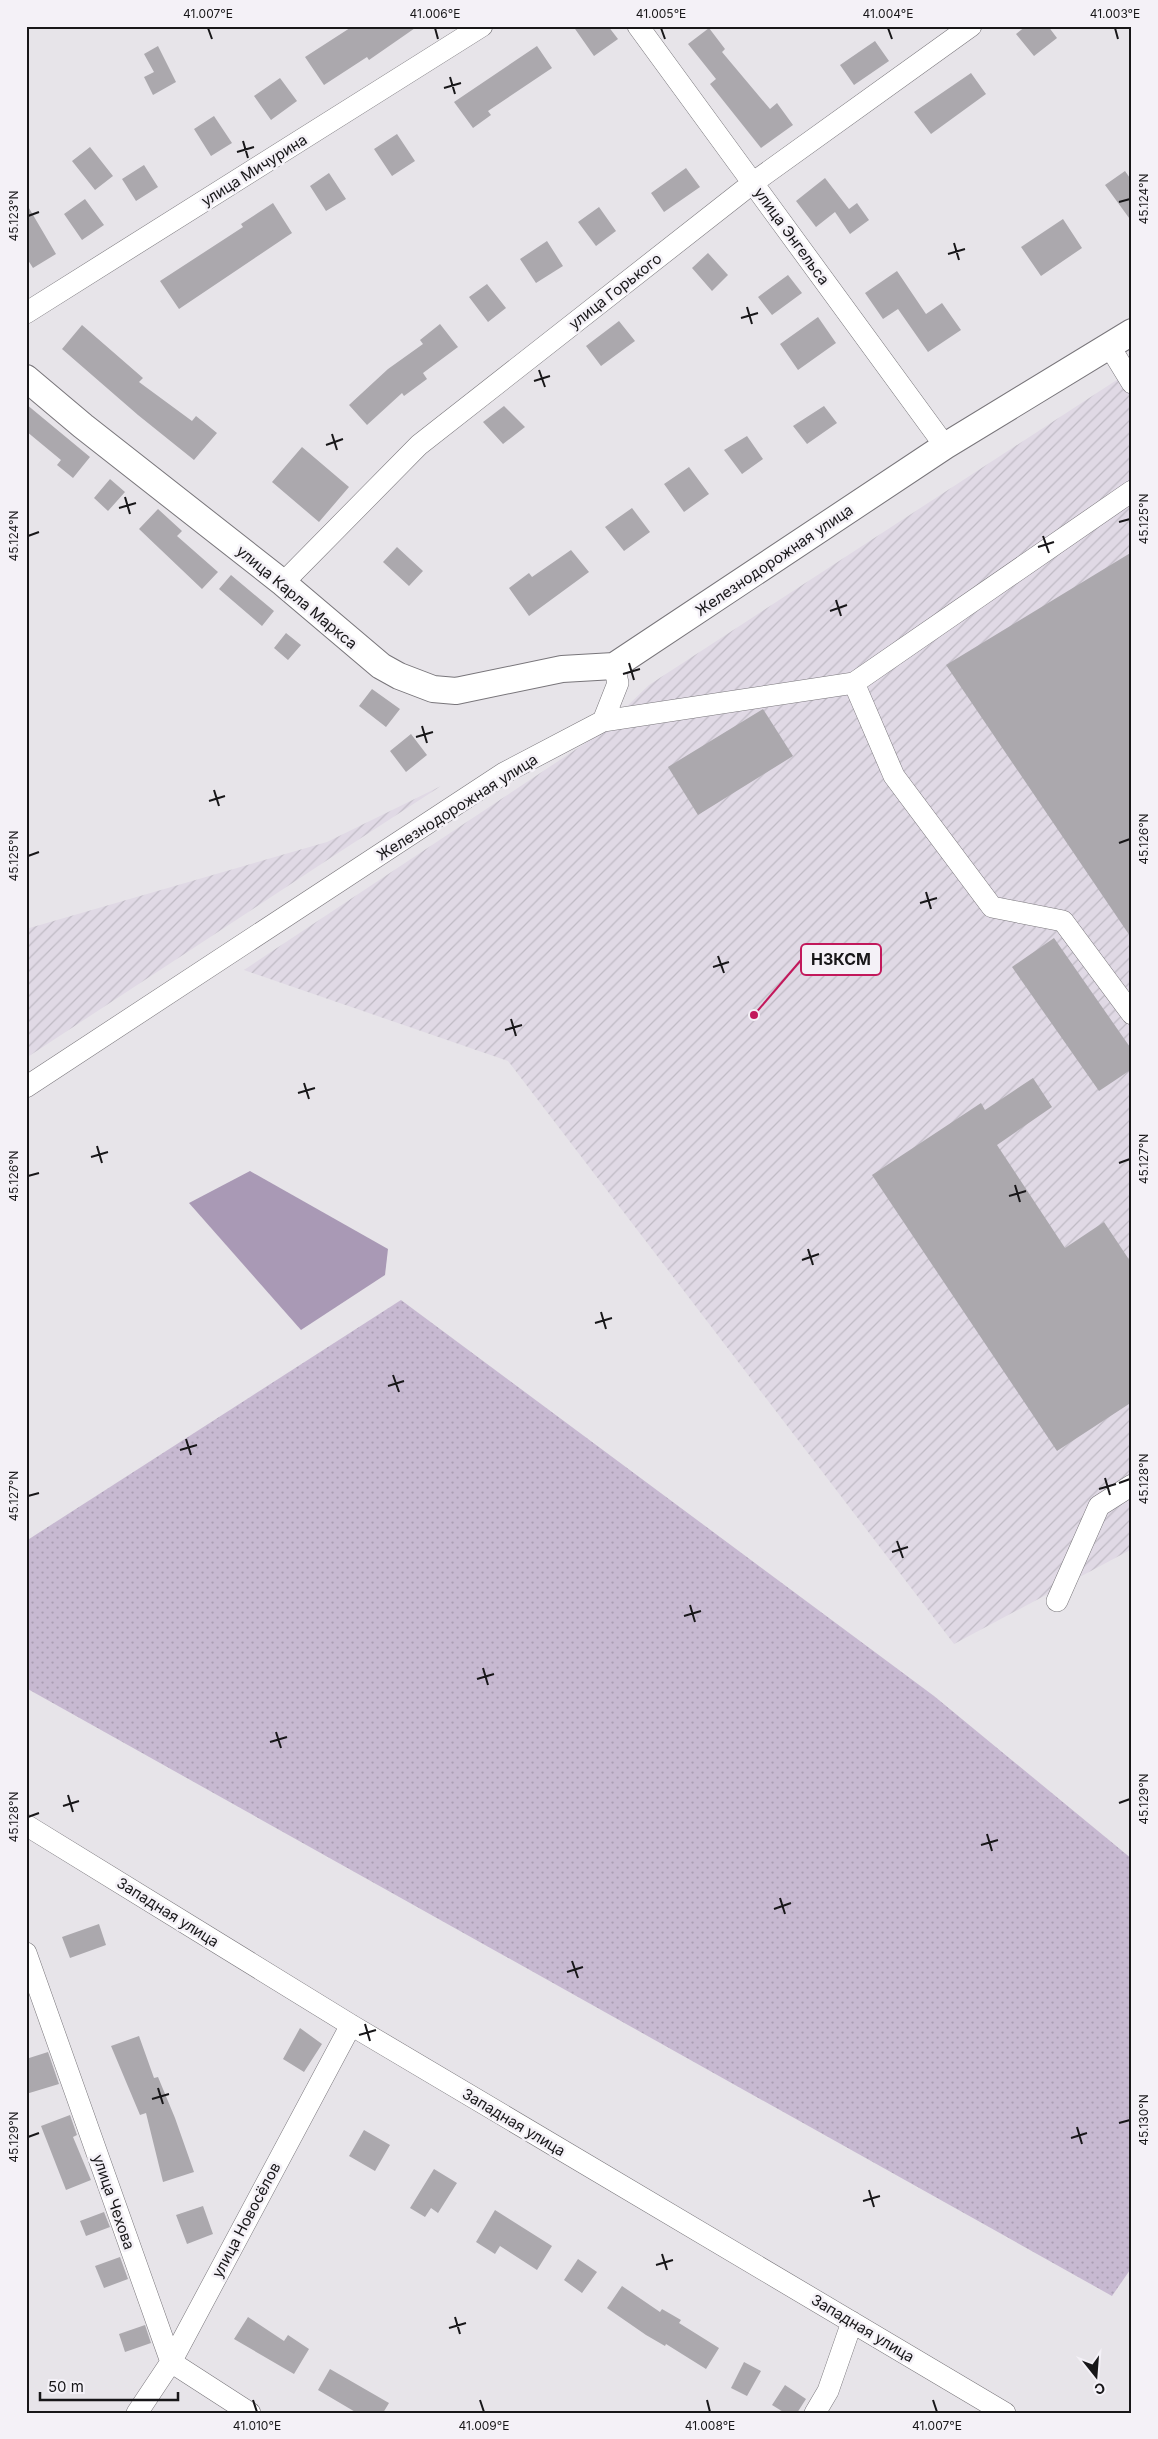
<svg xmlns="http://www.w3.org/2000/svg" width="1158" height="2439" font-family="Inter,sans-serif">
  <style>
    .industrial { fill: url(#industrial-furrows) }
    .grass { fill: url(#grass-dots) }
    .water { fill: #a999b5 }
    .building { fill: #aba8ad }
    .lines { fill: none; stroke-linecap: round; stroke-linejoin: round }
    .minor-casing { stroke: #78757a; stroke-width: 22 }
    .major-casing { stroke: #78757a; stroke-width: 28 }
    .minor { stroke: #fff; stroke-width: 21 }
    .major { stroke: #fff; stroke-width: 26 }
    .ticks { fill: none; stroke: #181719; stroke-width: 2 }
    .labels { text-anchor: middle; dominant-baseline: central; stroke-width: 5; stroke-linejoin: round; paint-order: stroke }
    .street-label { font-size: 15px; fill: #181719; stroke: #f4f1f7 }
    .leader { fill: none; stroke: #c2185b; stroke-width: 2 }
    .callout-dot { fill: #c2185b; stroke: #f4f1f7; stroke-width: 2 }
    .callout { fill: #f4f1f7; stroke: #c2185b; stroke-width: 2 }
    .callout-label { font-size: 16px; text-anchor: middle; font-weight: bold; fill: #181719 }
    .neatline { fill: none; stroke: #181719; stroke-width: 2 }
    .ticks-label { font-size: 12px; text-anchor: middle; fill: #181719 }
  </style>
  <defs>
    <pattern id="industrial-furrows" width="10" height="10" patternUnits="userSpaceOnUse" patternTransform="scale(1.25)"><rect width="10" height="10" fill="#e0d9e5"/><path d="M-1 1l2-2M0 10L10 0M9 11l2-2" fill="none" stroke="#bfbac4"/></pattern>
    <pattern id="grass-dots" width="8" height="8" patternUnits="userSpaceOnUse" patternTransform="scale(1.25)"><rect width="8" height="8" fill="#c7b9d1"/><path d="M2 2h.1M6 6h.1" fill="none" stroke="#aa9eb3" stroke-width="1.8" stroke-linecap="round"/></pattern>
  </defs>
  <rect width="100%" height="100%" fill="#e7e4e9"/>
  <path class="industrial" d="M 1132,370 L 1132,1549 L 954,1644 L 508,1061 L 244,970 L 596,736 L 649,685 Z
    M 441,786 L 338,853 L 26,1058 L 26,929 L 327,842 Z"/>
  <path class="grass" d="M 401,1300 L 934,1696 L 1132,1859 L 1132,2267 L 1112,2296 L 26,1688 L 26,1541 Z"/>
  <path class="water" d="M 250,1171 L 388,1249 L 385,1275 L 301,1330 L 189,1203 Z"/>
  <path class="building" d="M 353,26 L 418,26 L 369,60 L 367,57 L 324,85 L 305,57 Z
    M 573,26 L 608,26 L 618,39 L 594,56 Z
    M 1026,26 L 1048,26 L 1057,38 L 1034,56 L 1016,34 Z
    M 709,28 L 725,49 L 722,52 L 770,109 L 777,103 L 793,125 L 761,148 L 710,84 L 716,79 L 688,44 Z
    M 875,41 L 889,61 L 854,85 L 840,65 Z
    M 158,46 L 176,82 L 153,95 L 144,77 L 154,72 L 144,54 Z
    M 537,46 L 552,68 L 488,111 L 491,115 L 473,128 L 454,102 Z
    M 971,73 L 986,94 L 931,134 L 914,112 Z
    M 280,78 L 297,101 L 271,120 L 254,96 Z
    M 214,116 L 232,143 L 211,156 L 194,129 Z
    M 397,134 L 415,161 L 392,176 L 374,149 Z
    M 90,147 L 113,176 L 95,190 L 72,161 Z
    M 144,165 L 158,187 L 136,201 L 122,179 Z
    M 686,168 L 700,187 L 664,212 L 651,193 Z
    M 1125,171 L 1132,181 L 1132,222 L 1105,185 Z
    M 329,173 L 346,199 L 326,211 L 310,186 Z
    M 825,178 L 849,209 L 857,203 L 869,220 L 850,234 L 835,212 L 816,227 L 796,201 Z
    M 85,199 L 104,225 L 82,240 L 64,214 Z
    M 26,203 L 56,254 L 33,268 L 26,257 Z
    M 273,203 L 292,233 L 179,309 L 160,281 L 243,227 L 241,224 Z
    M 599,207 L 616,231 L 596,246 L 578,222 Z
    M 1063,219 L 1082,248 L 1041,276 L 1021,247 Z
    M 547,241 L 563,266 L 536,283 L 520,259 Z
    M 708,253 L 728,275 L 712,291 L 692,268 Z
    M 897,271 L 926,314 L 942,303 L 961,330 L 928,352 L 898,309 L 883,319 L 865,293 Z
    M 788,275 L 802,293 L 772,315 L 758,297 Z
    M 487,284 L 506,308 L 488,322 L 469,297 Z
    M 818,317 L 836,343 L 798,370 L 780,344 Z
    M 619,321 L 635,341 L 601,366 L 586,346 Z
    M 440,324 L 458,347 L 423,373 L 427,379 L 404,396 L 402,393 L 367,425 L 349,405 L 388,369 L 423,344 L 420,340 Z
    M 82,325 L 143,378 L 139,382 L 192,421 L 196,416 L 217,433 L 194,460 L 138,415 L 62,349 Z
    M 26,404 L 90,457 L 73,478 L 57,465 L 61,460 L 26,431 Z
    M 504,406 L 525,427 L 503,444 L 483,422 Z
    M 824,406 L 837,423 L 807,444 L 793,426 Z
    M 747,436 L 763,459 L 742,474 L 724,450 Z
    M 302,447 L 349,487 L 319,522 L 272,482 Z
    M 689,467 L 709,494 L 684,512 L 664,484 Z
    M 110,479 L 125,492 L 108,511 L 94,498 Z
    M 632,508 L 650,532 L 624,551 L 605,527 Z
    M 158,509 L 182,531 L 177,536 L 218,572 L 202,589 L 139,529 Z
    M 397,547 L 423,571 L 409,586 L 383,562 Z
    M 571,550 L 589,572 L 529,616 L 509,588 L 529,573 L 532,577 Z
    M 1132,552 L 1132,939 L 946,665 Z
    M 231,575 L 274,611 L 262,626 L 219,589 Z
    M 286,633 L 301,645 L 288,660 L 274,648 Z
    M 372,689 L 400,709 L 386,727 L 359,706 Z
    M 763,709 L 793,756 L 698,815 L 668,767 Z
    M 411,734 L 427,755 L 406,772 L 390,751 Z
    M 1054,938 L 1132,1050 L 1132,1069 L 1099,1091 L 1012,967 Z
    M 1033,1078 L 1052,1107 L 997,1145 L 1065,1248 L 1104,1222 L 1132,1264 L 1132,1402 L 1057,1451 L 872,1175 L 981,1103 L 985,1110 Z
    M 99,1924 L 106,1945 L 70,1958 L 62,1937 Z
    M 300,2028 L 322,2044 L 304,2072 L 283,2059 Z
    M 139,2036 L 154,2078 L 158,2077 L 175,2118 L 194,2172 L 163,2182 L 146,2113 L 140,2115 L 111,2046 Z
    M 48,2052 L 59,2084 L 26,2094 L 26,2059 Z
    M 70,2115 L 77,2135 L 73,2137 L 91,2180 L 66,2190 L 41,2126 Z
    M 364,2130 L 390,2145 L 375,2171 L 349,2156 Z
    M 434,2169 L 457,2183 L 438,2213 L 431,2208 L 425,2217 L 410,2208 Z
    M 203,2206 L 213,2234 L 187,2244 L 176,2215 Z
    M 495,2210 L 552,2246 L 537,2270 L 500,2246 L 495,2254 L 476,2242 Z
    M 104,2212 L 110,2227 L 86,2236 L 80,2221 Z
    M 120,2257 L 128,2279 L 104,2288 L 95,2266 Z
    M 578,2259 L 597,2272 L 582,2293 L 564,2280 Z
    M 622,2286 L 660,2312 L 662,2309 L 681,2320 L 679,2323 L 719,2348 L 706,2369 L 666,2344 L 665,2346 L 646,2335 L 607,2308 Z
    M 248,2317 L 284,2341 L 288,2335 L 309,2349 L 294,2374 L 234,2339 Z
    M 145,2325 L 151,2343 L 125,2352 L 119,2334 Z
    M 744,2362 L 761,2371 L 747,2396 L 731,2388 Z
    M 330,2369 L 389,2403 L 383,2413 L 357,2413 L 318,2390 Z
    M 785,2385 L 806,2399 L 797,2413 L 785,2413 L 772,2405 Z"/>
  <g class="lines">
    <g class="minor-casing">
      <path id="minor" d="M 638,26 L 945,446
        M 26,313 L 482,26
        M 1110,347 L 1132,383
        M 283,583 L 419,445 L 754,182 L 971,26
        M 854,683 L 894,776 L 992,907 L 1063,921 L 1132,1014
        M 603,721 L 854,683 L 1132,491
        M 26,1087 L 504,773 L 603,721 L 618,683 L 614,666
        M 1057,1601 L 1099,1506 L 1132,1485
        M 26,1825 L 351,2025 L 1005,2413
        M 26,1953 L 171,2362 L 250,2413
        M 137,2413 L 171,2362 L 351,2025
        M 815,2413 L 828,2391 L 852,2322"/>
    </g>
    <g class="major-casing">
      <path id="major" d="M 26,378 L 83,426 L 283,583 L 381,666 L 399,676 L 433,689 L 456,691 L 562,669 L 614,666 L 945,446 L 1132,332"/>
    </g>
    <use href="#minor" class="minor"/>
    <use href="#major" class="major"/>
  </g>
  <path class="ticks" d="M 208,28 L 212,39M 435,28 L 438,39M 661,28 L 665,39M 888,28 L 892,39M 1115,28 L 1118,39M 450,77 L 455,94M 444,88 L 461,83M 243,141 L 248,158M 237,152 L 254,147M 1119,202 L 1130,199M 28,216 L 39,212M 954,243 L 959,260M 948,254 L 965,249M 747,307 L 752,324M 741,318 L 758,313M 539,370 L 545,387M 534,381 L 550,376M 332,434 L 337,450M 326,445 L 343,439M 125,497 L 130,514M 119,508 L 136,503M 1119,522 L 1130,519M 28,536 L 39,532M 1043,536 L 1049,553M 1038,547 L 1054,542M 836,600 L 841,616M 830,611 L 847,605M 629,663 L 634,680M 623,674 L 640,669M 422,726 L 427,743M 416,737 L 433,732M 214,790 L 219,806M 209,801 L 225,796M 1119,843 L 1130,839M 28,856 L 39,852M 926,892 L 931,909M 920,903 L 937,898M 718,956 L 724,973M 713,967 L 729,962M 511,1019 L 516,1036M 505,1030 L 522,1025M 304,1083 L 309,1099M 298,1093 L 315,1088M 97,1146 L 102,1163M 91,1157 L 108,1152M 1119,1163 L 1130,1159M 28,1176 L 39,1173M 1015,1185 L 1020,1202M 1009,1196 L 1026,1191M 808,1249 L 813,1265M 802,1260 L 819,1254M 601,1312 L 606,1329M 595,1323 L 612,1318M 393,1375 L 399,1392M 388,1386 L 404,1381M 186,1439 L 191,1455M 180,1450 L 197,1445M 1105,1478 L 1110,1495M 1119,1483 L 1130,1479M 1099,1489 L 1116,1484M 28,1496 L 39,1493M 897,1541 L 903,1558M 892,1552 L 908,1547M 690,1605 L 695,1622M 684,1616 L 701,1611M 483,1668 L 488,1685M 477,1679 L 494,1674M 276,1732 L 281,1748M 270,1742 L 287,1737M 68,1795 L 73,1812M 1119,1803 L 1130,1799M 63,1806 L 79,1801M 28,1817 L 39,1813M 987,1834 L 992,1851M 981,1845 L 998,1840M 780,1898 L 785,1914M 774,1909 L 791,1903M 572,1961 L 578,1978M 567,1972 L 583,1967M 365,2024 L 370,2041M 359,2035 L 376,2030M 158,2088 L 163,2104M 152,2099 L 169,2094M 1119,2123 L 1130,2120M 1077,2127 L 1082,2144M 28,2137 L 39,2133M 1071,2138 L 1087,2133M 869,2190 L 874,2207M 863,2201 L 880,2196M 662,2254 L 667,2270M 656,2265 L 673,2260M 455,2317 L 460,2334M 449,2328 L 466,2323M 253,2400 L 257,2412M 480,2400 L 484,2412M 707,2400 L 710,2412M 933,2400 L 937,2412"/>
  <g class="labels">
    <g class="street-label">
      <text transform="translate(254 170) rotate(-32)">улица Мичурина</text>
      <text transform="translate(792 236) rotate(54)">улица Энгельса</text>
      <text transform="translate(615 291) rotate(-38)">улица Горького</text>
      <text transform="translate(774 560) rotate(-34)">Железнодорожная улица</text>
      <text transform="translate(297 597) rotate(40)">улица Карла Маркса</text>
      <text transform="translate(457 807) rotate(-32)">Железнодорожная улица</text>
      <text transform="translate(168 1912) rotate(32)">Западная улица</text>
      <text transform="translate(514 2122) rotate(31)">Западная улица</text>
      <text transform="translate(114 2202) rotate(71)">улица Чехова</text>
      <text transform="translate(246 2220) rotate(-62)">улица Новосёлов</text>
      <text transform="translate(863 2328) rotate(31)">Западная улица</text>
    </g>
  </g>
  <path class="leader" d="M754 1015L801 960"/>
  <circle class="callout-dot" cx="754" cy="1015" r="5"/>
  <rect class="callout" x="801" y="944" width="80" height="31" rx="5"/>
  <g class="callout-label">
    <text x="841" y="965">НЗКСМ</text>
  </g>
  <rect width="1158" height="2439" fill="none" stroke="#f4f1f7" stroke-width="55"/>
  <g transform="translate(1096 2376) rotate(163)" stroke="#f4f1f7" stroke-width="4" paint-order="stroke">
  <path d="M0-4L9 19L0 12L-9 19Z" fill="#181719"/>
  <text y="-8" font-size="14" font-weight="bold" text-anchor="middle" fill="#181719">С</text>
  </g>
  <path d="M40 2392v8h138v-8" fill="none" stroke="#181719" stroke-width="2.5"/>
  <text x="48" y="2392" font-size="15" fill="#181719" stroke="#f4f1f7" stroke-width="4" paint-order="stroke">50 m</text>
  <rect x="28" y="28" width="1102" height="2384" class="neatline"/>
  <g class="ticks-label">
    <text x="208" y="18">41.007°E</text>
    <text x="435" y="18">41.006°E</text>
    <text x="661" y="18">41.005°E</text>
    <text x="888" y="18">41.004°E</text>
    <text x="1115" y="18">41.003°E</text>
    <text transform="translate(1144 199) rotate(-90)" y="4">45.124°N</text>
    <text transform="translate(14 216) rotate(-90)" y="4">45.123°N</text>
    <text transform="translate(1144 519) rotate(-90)" y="4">45.125°N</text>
    <text transform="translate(14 536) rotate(-90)" y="4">45.124°N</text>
    <text transform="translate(1144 839) rotate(-90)" y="4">45.126°N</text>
    <text transform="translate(14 856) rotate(-90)" y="4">45.125°N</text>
    <text transform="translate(1144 1159) rotate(-90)" y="4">45.127°N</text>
    <text transform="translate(14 1176) rotate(-90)" y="4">45.126°N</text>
    <text transform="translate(1144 1479) rotate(-90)" y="4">45.128°N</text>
    <text transform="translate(14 1496) rotate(-90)" y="4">45.127°N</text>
    <text transform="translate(1144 1799) rotate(-90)" y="4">45.129°N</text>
    <text transform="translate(14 1817) rotate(-90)" y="4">45.128°N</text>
    <text transform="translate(1144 2120) rotate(-90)" y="4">45.130°N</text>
    <text transform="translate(14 2137) rotate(-90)" y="4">45.129°N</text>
    <text x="257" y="2430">41.010°E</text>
    <text x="484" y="2430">41.009°E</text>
    <text x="710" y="2430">41.008°E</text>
    <text x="937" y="2430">41.007°E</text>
  </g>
</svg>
